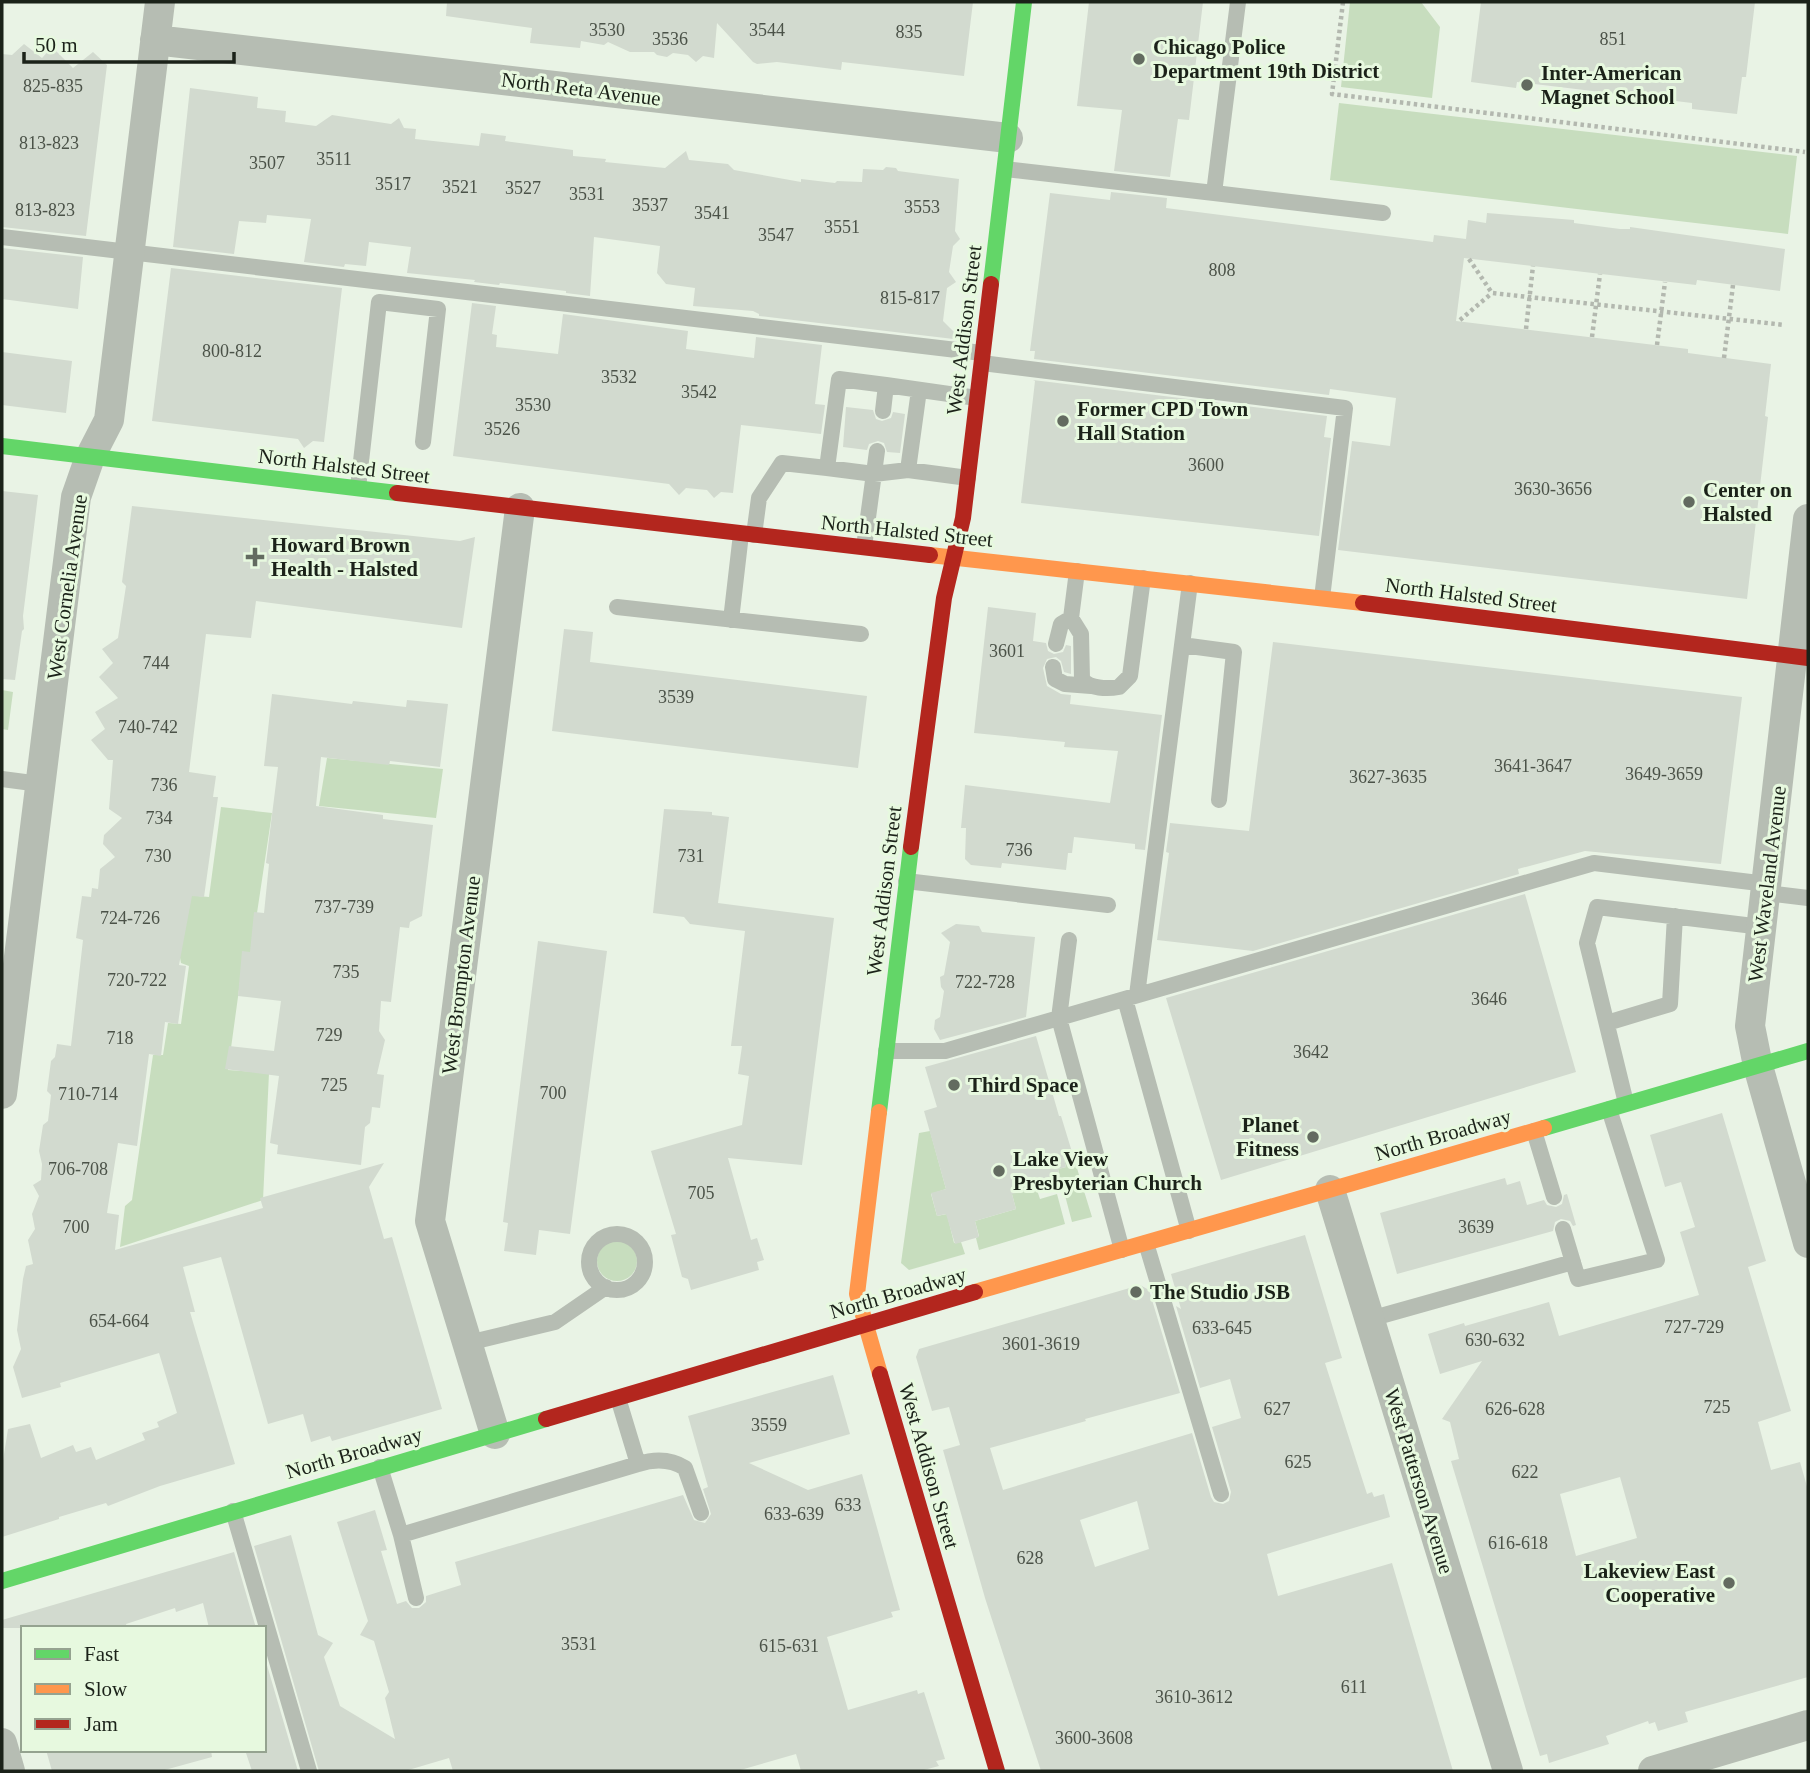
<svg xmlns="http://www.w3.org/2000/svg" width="1810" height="1773" font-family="Georgia,serif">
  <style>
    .green { fill: #c7ddbe }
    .building { fill: #d2dacf; fill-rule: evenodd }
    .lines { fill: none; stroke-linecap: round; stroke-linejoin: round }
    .path { stroke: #b3b8af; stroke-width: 4.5; stroke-dasharray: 3.5 3.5; stroke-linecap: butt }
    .lane { stroke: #b6bdb3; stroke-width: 16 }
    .street { stroke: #b6bdb3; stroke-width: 30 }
    .fast { stroke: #63d668; stroke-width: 16 }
    .slow { stroke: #ff974d; stroke-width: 16 }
    .jam { stroke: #b3261e; stroke-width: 16 }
    .poi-dot { fill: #636b60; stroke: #e7f9df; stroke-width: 2.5 }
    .labels { text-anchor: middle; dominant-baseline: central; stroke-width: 6; stroke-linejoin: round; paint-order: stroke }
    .number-label { font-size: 18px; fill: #4b5248 }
    .poi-label { font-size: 21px; font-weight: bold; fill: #1b2219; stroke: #e7f9df; text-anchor: start }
    .street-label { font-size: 21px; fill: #1b2219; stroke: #e7f9df }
  </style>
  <rect width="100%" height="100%" fill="#e9f3e5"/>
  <path class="green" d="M 1350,2 L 1421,2 L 1440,27 L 1432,98 L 1341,87 Z
    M 1339,103 L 1797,156 L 1788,234 L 1330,180 Z
    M 2,690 L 13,692 L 8,730 L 2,729 Z
    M 327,758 L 443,769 L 436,818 L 319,806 Z
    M 221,807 L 272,813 L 251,953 L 244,953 L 228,1070 L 269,1073 L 263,1200 L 120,1247 L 125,1206 L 132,1200 L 153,1055 L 163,1055 L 168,1023 L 181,1024 L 189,966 L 181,963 L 179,952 L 187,895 L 209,897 Z
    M 930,1131 L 946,1189 L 931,1194 L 937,1216 L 947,1214 L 954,1243 L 961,1242 L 965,1254 L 909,1270 L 901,1263 L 919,1133 Z
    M 1072,1152 L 1092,1217 L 1072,1222 L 1058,1169 L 1066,1167 L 1063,1155 Z
    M 1009,1183 L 1036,1187 L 1040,1199 L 1057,1194 L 1065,1224 L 979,1250 L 976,1238 L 979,1236 L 975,1221 L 1016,1209 Z
    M597 1261a20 20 0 1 1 40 0a20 20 0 1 1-40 0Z"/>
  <path class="building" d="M 447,2 L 973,2 L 964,76 L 842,62 L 841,70 L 777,62 L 757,64 L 753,62 L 717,23 L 714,58 L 703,56 L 696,62 L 688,55 L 673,53 L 667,57 L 657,55 L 654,52 L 630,52 L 608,42 L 604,45 L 581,41 L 580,48 L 530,43 L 532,28 L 446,16 Z
    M 1089,2 L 1203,2 L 1189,120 L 1178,119 L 1170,177 L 1114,171 L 1122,110 L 1077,106 Z
    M 1481,2 L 1755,2 L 1746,77 L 1742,77 L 1737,114 L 1692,109 L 1692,103 L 1517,82 L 1516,88 L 1471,82 Z
    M 24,44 L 42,58 L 52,47 L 73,68 L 93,52 L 107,65 L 86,236 L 2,227 L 2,54 L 12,55 Z
    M 190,88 L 258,97 L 257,108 L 286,111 L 285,122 L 316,126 L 332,115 L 391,124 L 399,118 L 404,128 L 416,129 L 415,139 L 479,146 L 481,133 L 506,136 L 505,141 L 573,150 L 573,156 L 606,159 L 605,162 L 665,168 L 686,151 L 689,160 L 728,164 L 734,170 L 801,182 L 801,179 L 835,183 L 837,181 L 862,182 L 863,169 L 883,170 L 886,167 L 896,168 L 898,171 L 959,179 L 955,231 L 960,239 L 953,246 L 949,272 L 956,282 L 947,288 L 943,321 L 962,340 L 759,316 L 759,314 L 753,311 L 693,306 L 695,288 L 666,284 L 657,273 L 660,246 L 594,237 L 590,296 L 566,293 L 566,291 L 500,283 L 499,285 L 474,282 L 475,280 L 407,273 L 411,247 L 369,242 L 366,266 L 345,264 L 344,267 L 304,262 L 311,219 L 267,215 L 266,223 L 239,221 L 234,254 L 173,247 Z
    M 1111,192 L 1167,198 L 1166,208 L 1433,242 L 1434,235 L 1466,239 L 1468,220 L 1486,223 L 1487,213 L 1574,220 L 1574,223 L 1620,229 L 1630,229 L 1630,227 L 1785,249 L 1780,291 L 1697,280 L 1696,285 L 1464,258 L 1456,321 L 1688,349 L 1688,353 L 1771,364 L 1765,416 L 1768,417 L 1747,599 L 1338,550 L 1352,441 L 1390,446 L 1396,398 L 1330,389 L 1329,395 L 1034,359 L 1035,351 L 1030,351 L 1050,193 L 1110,200 Z
    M 2,248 L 83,257 L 78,309 L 2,299 Z
    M 171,268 L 342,288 L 324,442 L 313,441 L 304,448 L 298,439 L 152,421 Z
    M 472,303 L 496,306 L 492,334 L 497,335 L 496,347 L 558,354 L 563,314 L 688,331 L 686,349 L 754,358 L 756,337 L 822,345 L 815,404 L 825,405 L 821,434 L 741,425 L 733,493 L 721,492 L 714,498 L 707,490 L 686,488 L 679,495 L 669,484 L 453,456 Z
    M 2,352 L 72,361 L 66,413 L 2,405 Z
    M 1033,380 L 1327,416 L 1324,437 L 1331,438 L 1319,536 L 1021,503 L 1035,381 Z
    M 846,407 L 873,410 L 876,419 L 882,421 L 891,418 L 893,412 L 905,414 L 900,453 L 887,452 L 884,443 L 878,441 L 869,444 L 867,450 L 843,447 Z
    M 2,491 L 38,495 L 23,616 L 24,629 L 22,631 L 15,680 L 2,679 Z
    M 132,506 L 460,541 L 475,537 L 462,628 L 256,601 L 251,638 L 206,634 L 189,772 L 216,776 L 213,797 L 218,797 L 204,897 L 192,896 L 179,965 L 186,966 L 178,1024 L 165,1022 L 161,1056 L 149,1054 L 137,1146 L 118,1143 L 107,1213 L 119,1215 L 115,1250 L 263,1208 L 260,1198 L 384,1163 L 369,1187 L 384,1239 L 392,1237 L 442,1409 L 332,1441 L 330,1436 L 311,1442 L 303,1414 L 268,1424 L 221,1257 L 183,1267 L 195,1312 L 190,1312 L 235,1464 L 160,1486 L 108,1506 L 106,1503 L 59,1517 L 59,1519 L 2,1537 L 2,1467 L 8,1429 L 30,1424 L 41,1458 L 73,1445 L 76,1452 L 91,1447 L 96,1460 L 145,1440 L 142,1433 L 159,1427 L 157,1422 L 177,1413 L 159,1353 L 60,1383 L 61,1387 L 22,1398 L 13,1367 L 21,1349 L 17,1330 L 23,1279 L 26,1266 L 33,1264 L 28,1240 L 35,1229 L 32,1214 L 39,1196 L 33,1185 L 41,1180 L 42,1164 L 39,1151 L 43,1125 L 48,1121 L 51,1095 L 47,1091 L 51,1061 L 55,1057 L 57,1044 L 71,1046 L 83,940 L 76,938 L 82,896 L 91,897 L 92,888 L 98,889 L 100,869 L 115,857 L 103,844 L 104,835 L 122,818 L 109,809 L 113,760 L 108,760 L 91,740 L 105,729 L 95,712 L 118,698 L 99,677 L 113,663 L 102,649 L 118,638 L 126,586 L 122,582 Z
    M 988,607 L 1036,613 L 1033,641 L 1046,643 L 1048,651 L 1054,654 L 1063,652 L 1066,645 L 1071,646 L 1071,674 L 1064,672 L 1061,661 L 1056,657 L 1047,659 L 1043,668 L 1047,686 L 1061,694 L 1071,695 L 1070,704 L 1162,715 L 1145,850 L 1135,849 L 1135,844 L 1074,837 L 1072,853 L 1068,853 L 1066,870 L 1002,863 L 1001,868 L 971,865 L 965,859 L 966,828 L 961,828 L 965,785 L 1110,803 L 1118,751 L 1064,747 L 1065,742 L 974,733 Z
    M 564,629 L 593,632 L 590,662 L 867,696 L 858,768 L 552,731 Z
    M 1273,642 L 1742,697 L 1721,864 L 1585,851 L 1518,869 L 1519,874 L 1253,951 L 1157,940 L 1169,853 L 1166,852 L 1170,823 L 1249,831 Z
    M 272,694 L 352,704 L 353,701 L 406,707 L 407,700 L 448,704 L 440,767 L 390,761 L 389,765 L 321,757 L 316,806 L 383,815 L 383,819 L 433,825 L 422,916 L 410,922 L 409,928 L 400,927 L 391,1002 L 381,1001 L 379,1031 L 385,1040 L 377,1074 L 384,1075 L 380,1108 L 372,1107 L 370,1123 L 365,1127 L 361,1165 L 277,1154 L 278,1145 L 270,1143 L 279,1076 L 225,1069 L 229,1046 L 274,1051 L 281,1001 L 238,996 L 242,951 L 250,952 L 254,912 L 264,913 L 269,864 L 266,863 L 278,767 L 264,766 Z
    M 664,809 L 712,812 L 712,815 L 729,817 L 718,903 L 834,918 L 802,1165 L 728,1158 L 751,1240 L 757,1238 L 764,1260 L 757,1262 L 759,1270 L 691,1290 L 688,1279 L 682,1277 L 671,1235 L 676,1234 L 651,1151 L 742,1125 L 749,1076 L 738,1074 L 742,1046 L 731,1046 L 745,931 L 690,924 L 684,917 L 653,913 Z
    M 1525,894 L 1576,1072 L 1221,1180 L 1166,998 Z
    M 956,924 L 979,926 L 982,932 L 1035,937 L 1026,1017 L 940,1040 L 934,1029 L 935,1020 L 940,1017 L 944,991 L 941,987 L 940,977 L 944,975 L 950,942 L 941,933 Z
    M 538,941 L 607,951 L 570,1234 L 539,1230 L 536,1255 L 504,1251 L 508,1223 L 503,1222 Z
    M 1036,1036 L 1059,1116 L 1061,1116 L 1072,1152 L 1063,1155 L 1066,1167 L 1058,1169 L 1061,1181 L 1012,1194 L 1016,1209 L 975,1221 L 979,1237 L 955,1244 L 946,1214 L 937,1216 L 931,1193 L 946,1189 L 924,1111 L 937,1107 L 925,1067 Z
    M 1722,1113 L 1766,1261 L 1748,1267 L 1791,1411 L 1758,1422 L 1771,1470 L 1800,1462 L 1808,1490 L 1808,1677 L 1685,1712 L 1688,1722 L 1658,1731 L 1655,1722 L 1649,1724 L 1648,1721 L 1606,1736 L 1609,1744 L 1549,1763 L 1547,1754 L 1540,1756 L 1451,1461 L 1459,1459 L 1450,1422 L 1442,1419 L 1482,1361 L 1440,1374 L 1428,1334 L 1464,1323 L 1465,1326 L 1549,1302 L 1559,1336 L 1699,1295 L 1680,1232 L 1695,1227 L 1681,1182 L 1665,1187 L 1650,1135 ZM 1620,1477 L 1637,1538 L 1576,1556 L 1560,1494 Z
    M 1505,1178 L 1507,1185 L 1520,1181 L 1527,1205 L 1544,1200 L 1547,1205 L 1556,1207 L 1562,1204 L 1564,1195 L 1567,1194 L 1576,1225 L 1573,1226 L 1570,1221 L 1561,1219 L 1555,1222 L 1553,1231 L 1397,1274 L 1380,1213 Z
    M 1305,1235 L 1342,1358 L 1325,1363 L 1367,1494 L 1372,1492 L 1374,1497 L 1384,1494 L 1390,1517 L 1267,1554 L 1278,1596 L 1392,1563 L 1453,1771 L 1041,1771 L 985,1598 L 943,1450 L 960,1445 L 949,1407 L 932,1411 L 916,1357 L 919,1349 L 1140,1285 L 1149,1290 L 1180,1393 L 1085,1419 L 1086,1421 L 990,1448 L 1003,1490 L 1192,1433 L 1211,1497 L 1214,1502 L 1223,1504 L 1229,1501 L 1231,1492 L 1212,1427 L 1241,1418 L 1230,1379 L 1200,1388 L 1176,1306 L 1181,1309 L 1171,1274 ZM 1137,1501 L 1149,1549 L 1095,1567 L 1080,1520 Z
    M 833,1375 L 850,1434 L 749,1463 L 808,1490 L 862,1474 L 900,1610 L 891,1612 L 893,1617 L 827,1637 L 848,1710 L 917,1690 L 918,1694 L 924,1692 L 945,1759 L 936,1761 L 939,1766 L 920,1771 L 801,1771 L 796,1754 L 737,1771 L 453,1771 L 449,1758 L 405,1771 L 319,1771 L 254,1546 L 291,1535 L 318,1635 L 333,1643 L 324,1657 L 340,1706 L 395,1739 L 385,1698 L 389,1692 L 374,1641 L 360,1635 L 368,1621 L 337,1522 L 375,1510 L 387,1550 L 381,1551 L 397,1604 L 406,1601 L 412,1608 L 419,1608 L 426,1602 L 426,1596 L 461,1585 L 455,1562 L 683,1495 L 694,1520 L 705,1523 L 711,1514 L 703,1489 L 708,1487 L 688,1416 Z
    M 234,1552 L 256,1628 L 209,1628 L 203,1603 L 176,1612 L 175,1608 L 126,1624 L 127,1628 L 2,1628 L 2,1620 Z
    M 264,1655 L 298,1771 L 252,1771 L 245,1750 L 264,1750 Z
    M 46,1750 L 211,1750 L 212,1757 L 161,1771 L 52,1771 Z"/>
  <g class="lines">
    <path class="path" d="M 1343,2 L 1332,94 L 1805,152
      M 1469,259 L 1492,293 L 1785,325
      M 1460,320 L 1492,293
      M 1526,329 L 1533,266
      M 1592,337 L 1600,274
      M 1657,345 L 1665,282
      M 1724,358 L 1733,285"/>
    <path class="lane" d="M 1005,169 L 1214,193 L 1238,2
      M 1214,193 L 1383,213
      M 2,237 L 982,353
      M 982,363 L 1345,408 L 1322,598
      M 886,385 L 839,379 L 827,468 L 874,474 L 908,470 L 968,478
      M 883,411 L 886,385 L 977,398
      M 908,470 L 919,390
      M 358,488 L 379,302 L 438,309 L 423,442
      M 754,535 L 759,498 L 782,463 L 827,468
      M 864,547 L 877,451
      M 1077,571 L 1071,618 L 1081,634 L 1082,679 C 1089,689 1108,689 1119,687 L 1130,676 L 1143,578
      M 617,607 L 861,634
      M 731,620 L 741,534
      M 1056,644 L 1061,624 L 1071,618
      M 1182,645 L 1234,652 L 1219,800
      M 1053,667 L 1055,679 L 1065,684 L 1091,686
      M 2,779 L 40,784
      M 906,881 L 1108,905
      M 1766,893 L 1808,898
      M 1069,940 L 1059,1018 L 1122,1250
      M 1137,995 L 1190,583
      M 1125,999 L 1189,1231
      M 1607,1023 L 1670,1004 L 1675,916
      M 886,1051 L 945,1051 L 1594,863 L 1767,884
      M 1626,1103 L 1587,943 L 1597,907 L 1762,927
      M 1534,1131 L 1554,1197
      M 1563,1229 L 1578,1279 L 1657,1260 L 1609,1109
      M589 1262a28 28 0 1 1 56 0a28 28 0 1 1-56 0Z
      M 1146,1243 L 1221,1494
      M 1370,1319 L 1573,1262
      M 468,1343 L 555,1322 L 606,1287
      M 638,1464 C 654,1459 671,1459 685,1468 L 701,1513
      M 380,1467 L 401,1535 L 416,1598
      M 233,1511 L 309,1771
      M 401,1535 L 638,1464 L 618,1398"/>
    <path class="street" d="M 155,40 L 1008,138
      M 1808,519 L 1750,1026 L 1758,1066 L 1808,1243
      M 2,1094 L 76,497 L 90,457 L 109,420 L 160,2
      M 1330,1190 L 1508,1771
      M 495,1434 L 430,1221 L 520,508
      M 2,1743 L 10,1771
      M 1653,1771 L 1808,1725"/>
    <path class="fast" d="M 991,284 L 1024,2
      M 2,446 L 397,493
      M 879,1112 L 911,847
      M 1544,1128 L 1808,1051
      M 2,1581 L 546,1419"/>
    <path class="slow" d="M 930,555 L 1363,603
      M 879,1112 L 857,1294 L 880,1374
      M 975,1292 L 1544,1128"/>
    <path class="jam" d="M 397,493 L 930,555
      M 1363,603 L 1808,658
      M 911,847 L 944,598 L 963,518 L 991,284
      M 880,1374 L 997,1771
      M 546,1419 L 975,1292"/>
  </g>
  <g class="poi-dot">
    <circle cx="1139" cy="59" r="7"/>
    <circle cx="1527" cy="85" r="7"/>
    <circle cx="1063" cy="421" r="7"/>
    <circle cx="1689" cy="502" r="7"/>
    <path d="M251.5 546.5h7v7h7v7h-7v7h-7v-7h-7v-7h7z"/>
    <circle cx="954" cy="1085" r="7"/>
    <circle cx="1313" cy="1137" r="7"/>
    <circle cx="999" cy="1171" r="7"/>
    <circle cx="1136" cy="1292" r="7"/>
    <circle cx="1729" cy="1583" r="7"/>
  </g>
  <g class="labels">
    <g class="number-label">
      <text x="607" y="30">3530</text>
      <text x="767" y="30">3544</text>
      <text x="909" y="32">835</text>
      <text x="670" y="39">3536</text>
      <text x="1613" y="39">851</text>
      <text x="53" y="86">825-835</text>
      <text x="49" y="143">813-823</text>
      <text x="334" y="159">3511</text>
      <text x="267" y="163">3507</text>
      <text x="393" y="184">3517</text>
      <text x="460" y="187">3521</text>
      <text x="523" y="188">3527</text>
      <text x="587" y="194">3531</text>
      <text x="650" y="205">3537</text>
      <text x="922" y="207">3553</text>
      <text x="45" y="210">813-823</text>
      <text x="712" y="213">3541</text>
      <text x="842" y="227">3551</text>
      <text x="776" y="235">3547</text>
      <text x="1222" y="270">808</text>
      <text x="910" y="298">815-817</text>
      <text x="232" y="351">800-812</text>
      <text x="619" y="377">3532</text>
      <text x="699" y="392">3542</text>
      <text x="533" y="405">3530</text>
      <text x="502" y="429">3526</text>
      <text x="1206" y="465">3600</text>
      <text x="1553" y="489">3630-3656</text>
      <text x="1007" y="651">3601</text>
      <text x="156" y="663">744</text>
      <text x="676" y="697">3539</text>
      <text x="148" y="727">740-742</text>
      <text x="1533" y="766">3641-3647</text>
      <text x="1664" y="774">3649-3659</text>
      <text x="1388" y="777">3627-3635</text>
      <text x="164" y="785">736</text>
      <text x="159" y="818">734</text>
      <text x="1019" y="850">736</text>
      <text x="158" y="856">730</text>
      <text x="691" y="856">731</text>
      <text x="344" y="907">737-739</text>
      <text x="130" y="918">724-726</text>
      <text x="346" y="972">735</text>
      <text x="137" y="980">720-722</text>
      <text x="985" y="982">722-728</text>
      <text x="1489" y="999">3646</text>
      <text x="329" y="1035">729</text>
      <text x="120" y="1038">718</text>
      <text x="1311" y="1052">3642</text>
      <text x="334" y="1085">725</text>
      <text x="553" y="1093">700</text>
      <text x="88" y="1094">710-714</text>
      <text x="78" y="1169">706-708</text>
      <text x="701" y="1193">705</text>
      <text x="76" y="1227">700</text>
      <text x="1476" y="1227">3639</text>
      <text x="119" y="1321">654-664</text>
      <text x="1694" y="1327">727-729</text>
      <text x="1222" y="1328">633-645</text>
      <text x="1495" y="1340">630-632</text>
      <text x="1041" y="1344">3601-3619</text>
      <text x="1717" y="1407">725</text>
      <text x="1277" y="1409">627</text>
      <text x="1515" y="1409">626-628</text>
      <text x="769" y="1425">3559</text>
      <text x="1298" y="1462">625</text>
      <text x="1525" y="1472">622</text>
      <text x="848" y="1505">633</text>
      <text x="794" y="1514">633-639</text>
      <text x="1518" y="1543">616-618</text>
      <text x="1030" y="1558">628</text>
      <text x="579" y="1644">3531</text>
      <text x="789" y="1646">615-631</text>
      <text x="1354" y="1687">611</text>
      <text x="1194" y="1697">3610-3612</text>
      <text x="1094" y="1738">3600-3608</text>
    </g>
    <g class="poi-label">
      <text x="1153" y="47">Chicago Police<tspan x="1153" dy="24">Department 19th District</tspan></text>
      <text x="1541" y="73">Inter-American<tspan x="1541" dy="24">Magnet School</tspan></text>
      <text x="1077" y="409">Former CPD Town<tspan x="1077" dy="24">Hall Station</tspan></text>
      <text x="1703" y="490">Center on<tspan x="1703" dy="24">Halsted</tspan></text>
      <text x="271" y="545">Howard Brown<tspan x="271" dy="24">Health - Halsted</tspan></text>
      <text x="968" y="1085">Third Space</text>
      <text x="1299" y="1125" text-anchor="end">Planet<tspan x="1299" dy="24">Fitness</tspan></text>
      <text x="1013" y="1159">Lake View<tspan x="1013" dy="24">Presbyterian Church</tspan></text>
      <text x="1150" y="1292">The Studio JSB</text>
      <text x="1715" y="1571" text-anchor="end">Lakeview East<tspan x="1715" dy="24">Cooperative</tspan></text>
    </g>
    <g class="street-label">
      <text transform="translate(581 89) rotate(7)">North Reta Avenue</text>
      <text transform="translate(964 330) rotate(-83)">West Addison Street</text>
      <text transform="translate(344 466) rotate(7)">North Halsted Street</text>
      <text transform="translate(907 531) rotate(6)">North Halsted Street</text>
      <text transform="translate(67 587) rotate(-82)">West Cornelia Avenue</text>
      <text transform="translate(1471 595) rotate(7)">North Halsted Street</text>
      <text transform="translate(1767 884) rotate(-83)">West Waveland Avenue</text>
      <text transform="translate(884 891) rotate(-83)">West Addison Street</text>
      <text transform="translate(461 975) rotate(-83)">West Brompton Avenue</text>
      <text transform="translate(1443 1135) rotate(-16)">North Broadway</text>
      <text transform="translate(898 1293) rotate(-16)">North Broadway</text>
      <text transform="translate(354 1453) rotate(-16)">North Broadway</text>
      <text transform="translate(929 1466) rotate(74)">West Addison Street</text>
      <text transform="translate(1419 1481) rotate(73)">West Patterson Avenue</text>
    </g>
  </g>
  <rect width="1810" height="1773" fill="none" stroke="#1b2219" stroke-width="7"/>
  <rect x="21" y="1626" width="245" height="126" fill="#e7f9df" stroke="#95a390" stroke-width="2"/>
  <rect x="35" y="1649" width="35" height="10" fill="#63d668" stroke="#95a390" stroke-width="2"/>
  <text x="84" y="1661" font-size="21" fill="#1b2219">Fast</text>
  <rect x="35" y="1684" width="35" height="10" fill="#ff974d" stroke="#95a390" stroke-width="2"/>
  <text x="84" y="1696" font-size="21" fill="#1b2219">Slow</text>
  <rect x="35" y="1719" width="35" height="10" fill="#b3261e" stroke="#95a390" stroke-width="2"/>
  <text x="84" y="1731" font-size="21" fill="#1b2219">Jam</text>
  <path d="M24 52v10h210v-10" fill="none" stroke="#1b2219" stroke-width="3.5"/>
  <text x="35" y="52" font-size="21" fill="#1b2219" stroke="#e7f9df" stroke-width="5" paint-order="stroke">50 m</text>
</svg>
